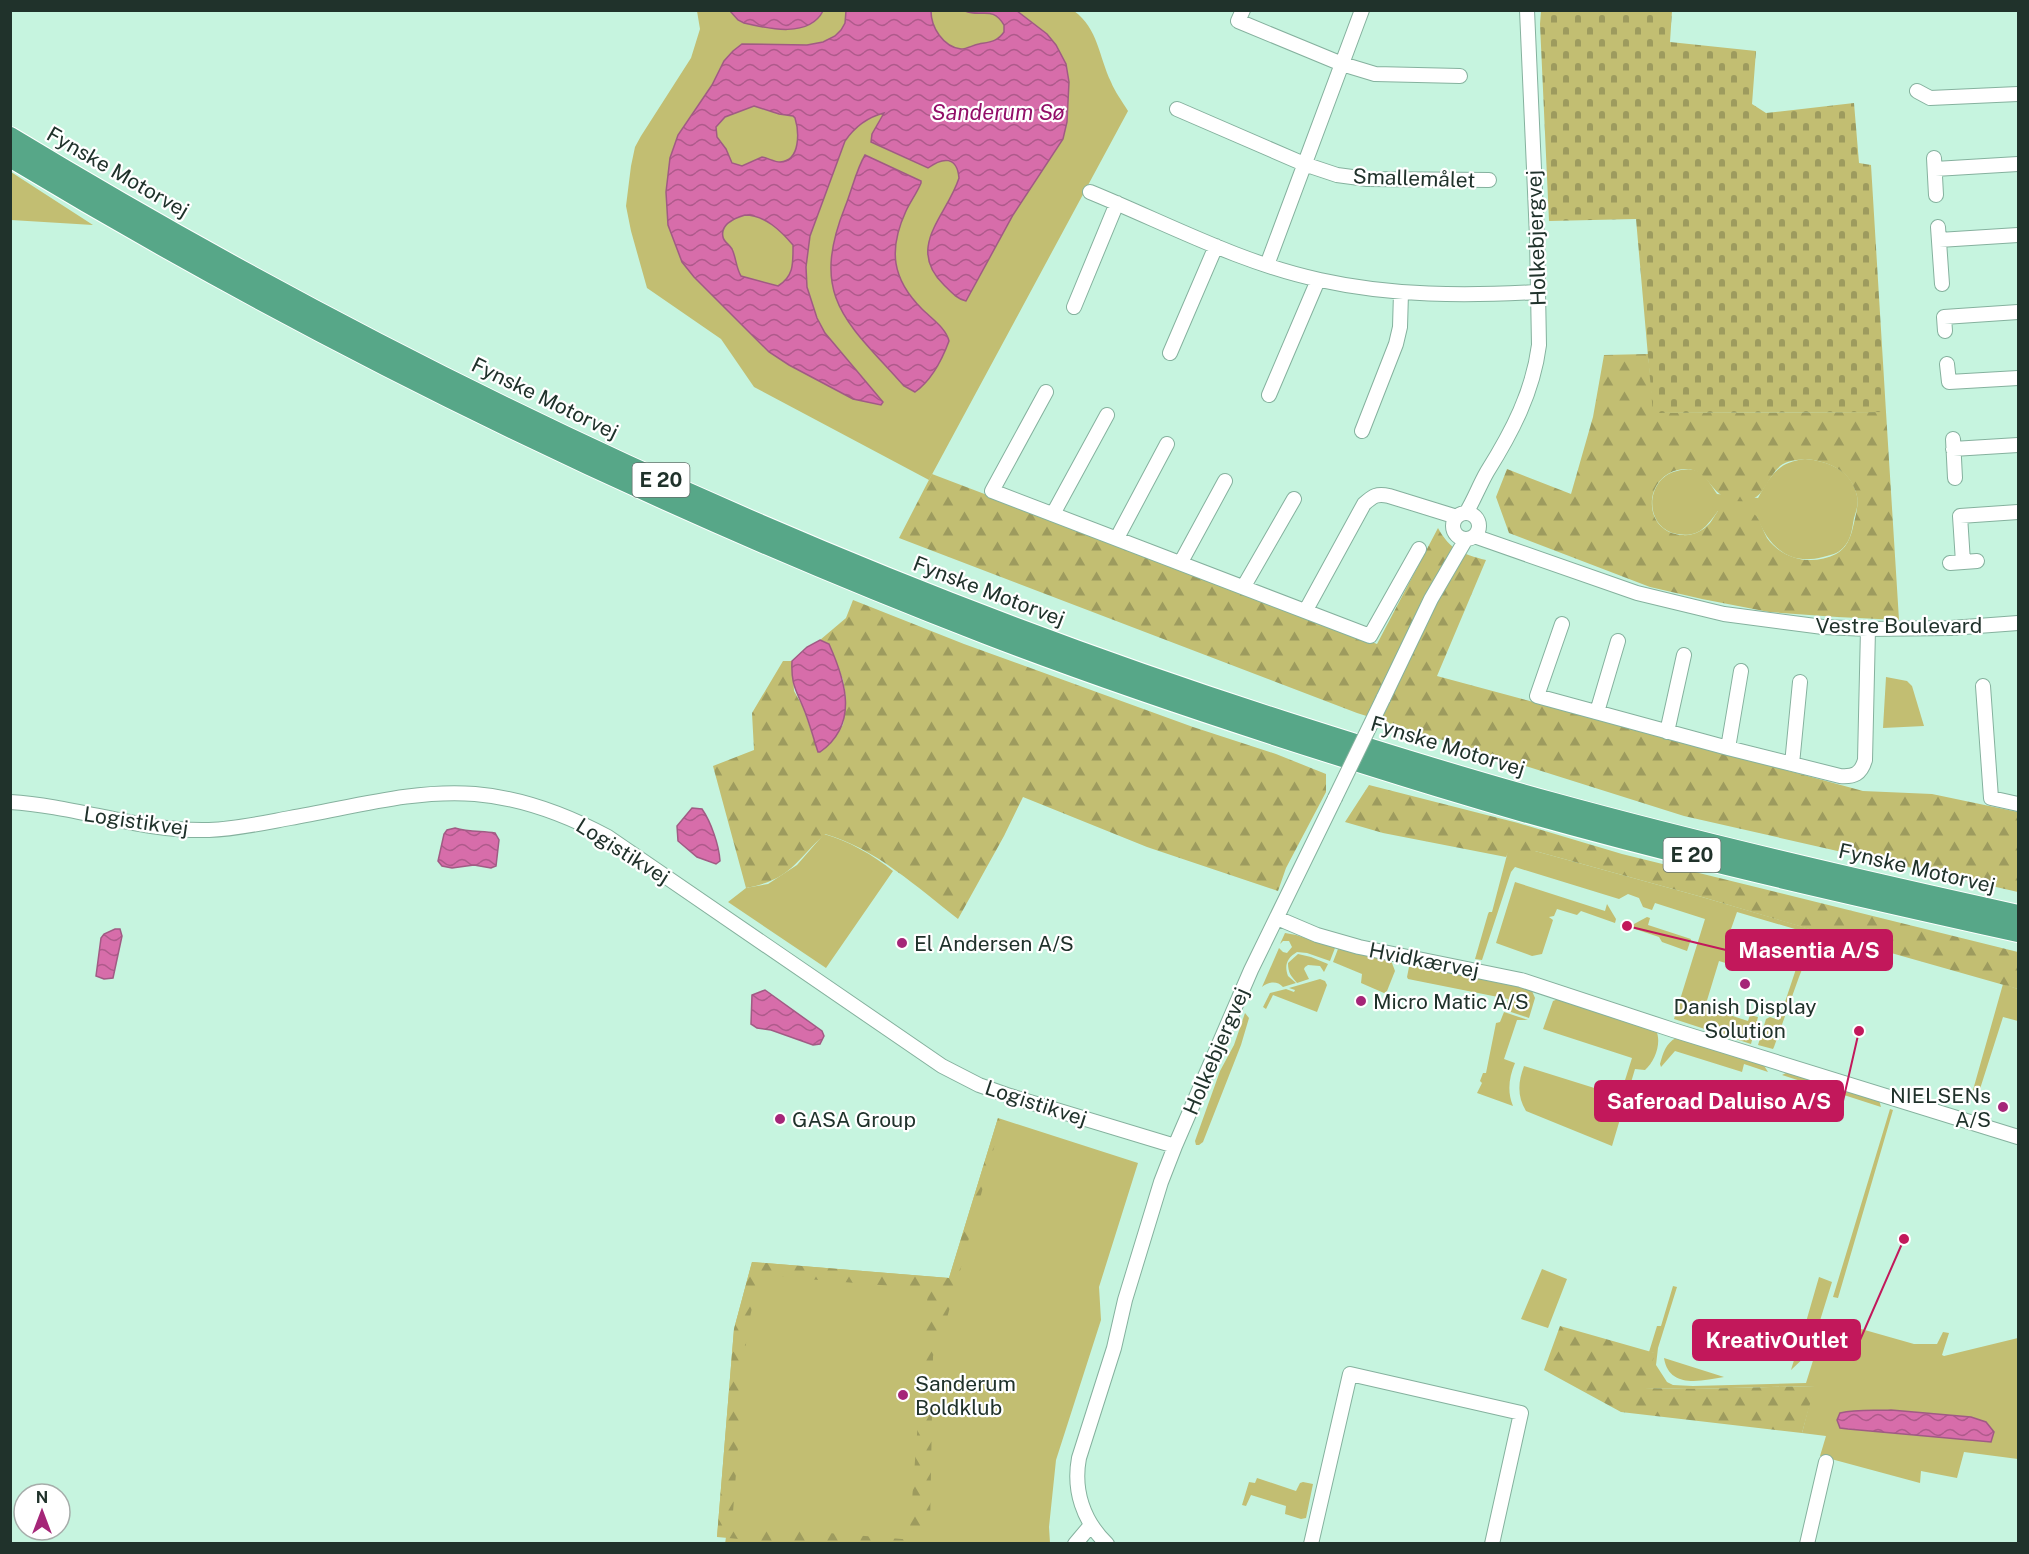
<svg xmlns="http://www.w3.org/2000/svg" width="2029" height="1554" font-family="'Public Sans',sans-serif">
  <style>
    .green { fill: #c2be72 }
    .forest { fill: url(#forest-firs); fill-rule: evenodd }
    .cemetery { fill: url(#cemetery-stones) }
    .water { fill: url(#water-waves); stroke: #a05b84; stroke-width: 1.5; fill-rule: evenodd }
    .lines { fill: none; stroke-linecap: round; stroke-linejoin: round }
    .minor-casing { stroke: #85b19e; stroke-width: 16 }
    .highway-casing { stroke: #fff; stroke-width: 22 }
    .minor { stroke: #fff; stroke-width: 14 }
    .highway { stroke: #57a788; stroke-width: 20 }
    .minor-bridge-casing { stroke: #85b19e; stroke-width: 16; stroke-linecap: butt }
    .minor-bridge { stroke: #fff; stroke-width: 14 }
    .poi-dot { fill: #a52678; stroke: #fff; stroke-width: 2 }
    .labels { text-anchor: middle; dominant-baseline: central; stroke-width: 4.5; stroke-linejoin: round; paint-order: stroke }
    .shield { fill: #fff; stroke: #63706b; stroke-width: 1.5 }
    .shield-label { font-size: 20px; font-weight: bold; fill: #20322b }
    .street-label { font-size: 21px; fill: #20322b; stroke: #fff }
    .poi-label { font-size: 21px; fill: #20322b; stroke: #fff; text-anchor: start }
    .water-label { font-size: 22px; font-style: italic; fill: #920e68; stroke: #fff }
    .leader { fill: none; stroke: #c2185b; stroke-width: 2 }
    .callout-dot { fill: #c2185b; stroke: #fff; stroke-width: 2 }
    .callout { fill: #c2185b; stroke: #c2185b; stroke-width: 2 }
    .callout-label { font-size: 22px; text-anchor: middle; font-weight: bold; fill: #fff }
  </style>
  <defs>
    <pattern id="forest-firs" width="22" height="20" patternUnits="userSpaceOnUse" patternTransform="scale(1.5)"><rect width="22" height="20" fill="#c2be72"/><path d="M5 1l3.5 6h-7zM16 11l3.5 6h-7z" fill="#9d9b5e"/></pattern>
    <pattern id="cemetery-stones" width="16" height="16" patternUnits="userSpaceOnUse" patternTransform="scale(1.5)"><rect width="16" height="16" fill="#c2be72"/><path d="M2 7V4a2 2 0 0 1 4 0v3zM10 15v-3a2 2 0 0 1 4 0v3z" fill="#9d9b5e"/></pattern>
    <pattern id="water-waves" width="16" height="10" patternUnits="userSpaceOnUse" patternTransform="scale(1.5)"><rect width="16" height="10" fill="#d76daa"/><path d="M0 5q4-4 8 0t8 0" fill="none" stroke="#ae5a8b"/></pattern>
  </defs>
  <rect width="100%" height="100%" fill="#c6f4df"/>
  <path class="green" d="M 697,11 L 1074,11 C 1098,28 1099,57 1111,82 C 1115,92 1122,101 1128,111 L 929,480 L 754,387 L 721,339 L 647,288 L 631,231 L 626,206 L 631,166 L 635,147 L 641,136 L 691,58 L 700,29 Z
    M 11,172 L 93,225 L 11,220 Z
    M 1805,459 C 1828,461 1852,470 1857,496 C 1859,503 1856,512 1854,518 C 1852,529 1851,540 1843,548 C 1837,554 1831,555 1823,557 C 1789,566 1769,547 1757,517 L 1718,511 C 1706,527 1699,538 1677,534 C 1643,528 1645,478 1677,471 C 1684,469 1693,468 1699,472 C 1707,477 1712,487 1717,494 L 1758,498 C 1771,475 1778,462 1805,459 Z
    M 1886,677 L 1907,681 L 1912,686 L 1924,726 L 1883,728 Z
    M 824,834 C 849,841 873,855 893,871 L 826,968 L 728,902 L 746,888 L 768,884 L 797,865 Z
    M 1508,851 L 1535,851 L 1702,897 L 1817,931 L 1799,977 L 1774,1047 L 1773,1049 L 1758,1045 L 1766,1019 L 1770,1017 L 1779,1020 L 1804,945 L 1805,932 L 1737,912 L 1725,946 L 1737,951 L 1732,965 L 1719,961 L 1705,1007 L 1748,1021 L 1750,1015 L 1758,1017 L 1751,1044 L 1674,1019 L 1705,919 L 1655,903 L 1652,910 L 1643,907 L 1639,898 L 1628,894 L 1619,899 L 1515,867 L 1511,872 L 1482,960 L 1475,959 L 1488,914 L 1489,912 L 1492,912 Z
    M 1515,882 L 1605,911 L 1607,904 L 1616,919 L 1615,923 L 1581,911 L 1577,915 L 1557,909 L 1554,916 L 1549,917 L 1553,920 L 1542,954 L 1532,956 L 1496,943 Z
    M 1647,917 L 1650,918 L 1648,925 L 1691,939 L 1687,951 L 1662,942 L 1659,937 L 1632,928 L 1634,924 Z
    M 1285,933 L 1296,935 L 1335,948 L 1330,961 L 1307,953 L 1297,952 C 1287,958 1284,965 1288,976 L 1296,983 L 1283,987 C 1277,980 1268,982 1262,987 L 1279,948 L 1283,952 L 1287,953 L 1292,947 L 1289,941 L 1283,941 L 1280,944 Z
    M 1338,949 L 1387,959 L 1392,963 L 1395,971 L 1387,991 L 1384,993 L 1361,983 L 1362,974 L 1333,962 Z
    M 1298,954 L 1311,957 L 1328,964 L 1324,972 L 1320,966 L 1308,965 L 1305,967 L 1304,969 L 1309,979 L 1297,983 C 1291,976 1288,973 1288,963 Z
    M 1414,964 L 1528,989 L 1532,991 L 1535,998 L 1529,1018 L 1505,1010 L 1508,999 L 1408,979 L 1407,977 L 1409,967 Z
    M 1320,979 L 1325,981 L 1327,985 L 1317,1012 L 1273,995 L 1266,1009 L 1263,1007 L 1270,993 L 1286,989 L 1294,992 L 1295,990 L 1289,988 Z
    M 2003,984 L 2018,989 L 2018,1021 L 2003,1017 L 1979,1092 L 1973,1090 Z
    M 1558,999 L 1656,1030 C 1662,1043 1655,1061 1645,1070 L 1635,1069 L 1612,1146 L 1526,1111 C 1517,1096 1518,1082 1524,1066 L 1620,1096 L 1632,1058 L 1543,1029 L 1553,1001 Z
    M 1504,1012 L 1528,1020 L 1517,1020 L 1504,1059 L 1515,1063 C 1509,1077 1507,1092 1513,1106 L 1477,1093 L 1482,1083 L 1480,1081 L 1483,1073 L 1486,1073 L 1496,1023 L 1500,1022 Z
    M 1245,1013 L 1249,1018 L 1241,1045 L 1203,1142 L 1199,1145 L 1196,1145 L 1195,1141 L 1220,1071 L 1234,1045 Z
    M 1676,1038 L 1763,1064 L 1768,1072 L 1744,1064 L 1742,1072 L 1739,1071 L 1675,1051 L 1661,1067 L 1660,1064 C 1663,1053 1666,1043 1676,1038 Z
    M 1788,1072 L 1879,1100 L 1881,1107 L 1782,1075 Z
    M 1890,1109 L 1893,1110 L 1838,1298 L 1833,1297 Z
    M 998,1118 L 1138,1163 L 1099,1287 L 1101,1320 L 1056,1460 L 1049,1527 L 1050,1543 L 725,1544 L 726,1537 L 717,1537 L 734,1329 L 752,1262 L 949,1278 Z
    M 1542,1269 L 1567,1279 L 1548,1328 L 1521,1319 Z
    M 1819,1277 L 1832,1282 L 1818,1327 L 1806,1322 Z
    M 1673,1286 L 1677,1287 L 1658,1348 L 1656,1365 L 1667,1382 L 1673,1385 L 1693,1386 L 1806,1383 L 1826,1319 L 1914,1344 L 1937,1344 L 1943,1332 L 1949,1333 L 1942,1355 L 1944,1356 L 2018,1338 L 2018,1459 L 1964,1452 L 1957,1478 L 1921,1471 L 1920,1483 L 1820,1456 L 1826,1436 L 1802,1433 L 1814,1386 L 1692,1389 L 1644,1388 L 1654,1353 L 1649,1352 L 1657,1326 L 1661,1326 Z
    M 1804,1327 L 1817,1331 L 1810,1352 L 1791,1370 Z
    M 1664,1358 L 1724,1377 C 1701,1381 1669,1389 1664,1358 Z
    M 1257,1478 L 1296,1491 L 1300,1483 L 1303,1482 L 1313,1484 L 1306,1518 L 1301,1519 L 1285,1514 L 1286,1506 L 1251,1495 L 1246,1506 L 1242,1505 L 1249,1482 L 1255,1483 Z"/>
  <path class="forest" d="M 1648,354 L 1654,413 L 1886,412 L 1899,620 L 1837,617 L 1769,612 L 1702,599 L 1650,587 L 1509,533 L 1496,497 L 1507,469 L 1571,494 L 1593,417 L 1604,355 ZM 1805,459 C 1828,461 1851,470 1857,496 C 1859,505 1855,518 1853,527 C 1851,537 1846,549 1836,554 C 1812,566 1783,560 1767,538 C 1763,531 1761,523 1757,517 C 1749,507 1729,509 1718,511 C 1715,515 1713,519 1710,523 C 1703,531 1693,536 1682,535 C 1640,532 1643,472 1684,469 C 1712,467 1710,505 1745,501 C 1766,499 1767,474 1783,464 C 1790,460 1797,460 1805,459 Z
    M 932,474 L 1377,644 L 1438,528 C 1450,550 1462,554 1486,560 L 1437,676 L 1863,791 L 1932,794 L 2018,812 L 2018,892 L 1684,816 L 1357,713 L 899,538 Z
    M 853,600 L 964,644 L 1193,727 L 1276,754 L 1326,774 L 1326,792 L 1286,868 L 1278,891 L 1147,847 L 1023,797 L 1004,836 L 958,919 C 918,888 875,848 825,834 C 794,862 792,879 746,888 L 713,766 L 754,750 L 752,713 L 783,661 L 792,661 L 794,691 L 803,707 L 818,751 L 843,725 L 846,699 L 843,680 L 829,644 L 820,640 L 846,618 Z
    M 1369,785 L 1518,823 L 1622,854 L 2018,952 L 2018,989 L 1856,943 L 1702,897 L 1535,851 L 1509,851 L 1506,857 L 1383,833 L 1345,822 Z
    M 998,1118 L 1001,1122 L 947,1318 L 933,1356 L 930,1528 L 910,1527 L 928,1289 L 759,1275 L 747,1331 L 732,1525 L 926,1541 L 926,1543 L 795,1544 L 717,1537 L 734,1329 L 752,1262 L 949,1278 Z
    M 1560,1326 L 1655,1353 L 1645,1388 L 1692,1389 L 1815,1386 L 1802,1433 L 1621,1412 L 1544,1370 Z"/>
  <path class="cemetery" d="M 1541,11 L 1672,11 L 1670,42 L 1756,51 L 1752,104 L 1766,113 L 1854,103 L 1859,163 L 1871,165 L 1886,412 L 1653,413 L 1636,219 L 1549,221 L 1540,24 Z"/>
  <path class="water" d="M 730,11 L 823,11 C 809,38 769,29 744,23 L 738,20 Z
    M 931,11 C 931,27 943,47 961,49 C 967,49 973,45 979,44 C 990,42 997,42 1004,32 L 1004,25 C 992,5 982,18 965,11 L 1017,11 L 1047,34 L 1056,45 L 1066,64 L 1069,82 L 1067,122 L 1063,139 L 1013,215 L 966,301 C 957,299 951,292 944,285 C 905,247 947,216 959,178 C 957,156 943,157 928,168 L 871,142 L 872,134 L 884,113 C 868,117 854,128 845,141 L 810,236 L 806,267 L 807,287 L 817,318 L 825,333 L 883,402 L 881,405 L 853,399 L 789,365 L 769,352 L 694,277 L 682,262 L 668,225 L 666,192 L 670,158 L 678,135 L 712,85 L 724,61 L 733,51 L 742,44 L 807,45 L 823,42 L 835,36 L 841,30 L 845,23 L 846,11 ZM 754,106 L 779,114 L 793,116 L 795,118 C 799,131 801,161 780,162 C 774,162 768,158 762,157 L 742,166 L 732,163 L 726,149 L 717,137 L 716,127 L 725,117 ZM 745,215 C 765,215 781,231 793,245 C 793,264 794,276 778,286 L 741,276 C 736,268 736,257 732,249 C 729,244 724,242 723,237 C 720,224 735,218 745,215 Z
    M 865,155 L 921,181 L 921,183 C 917,193 910,202 906,211 C 888,250 892,279 922,309 C 931,318 946,328 949,341 C 942,360 932,380 915,392 L 904,386 C 847,322 809,298 845,207 C 852,190 856,170 865,155 Z
    M 820,640 L 829,644 C 846,682 859,724 820,752 L 818,752 C 813,737 809,721 803,707 C 795,688 791,683 792,661 L 807,647 Z
    M 692,808 L 702,809 C 711,822 719,845 720,861 L 716,864 L 697,857 L 678,841 L 677,826 Z
    M 455,828 C 469,832 481,831 495,833 L 499,840 L 496,866 L 491,868 L 474,865 L 452,868 L 442,866 L 438,861 L 444,834 L 447,830 Z
    M 115,929 L 120,929 L 122,936 L 113,978 L 104,979 L 96,976 L 101,938 L 104,934 Z
    M 765,990 L 822,1031 L 824,1036 L 820,1044 L 813,1045 L 771,1030 L 757,1028 L 751,1024 L 752,995 Z
    M 1891,1410 L 1971,1417 L 1986,1422 L 1994,1432 L 1991,1442 L 1848,1429 L 1840,1428 L 1837,1420 L 1840,1413 C 1857,1409 1874,1411 1891,1410 Z"/>
  <g class="lines">
    <g class="minor-casing">
      <path id="minor" d="M 1243,10 L 1238,21 L 1342,64 L 1375,74 L 1460,76
        M 1917,91 L 1930,98 L 2018,94
        M 1177,109 L 1304,164 L 1337,175 L 1367,179 L 1489,180
        M 1934,158 L 1936,195
        M 1935,169 L 2018,164
        M 1090,192 C 1166,223 1240,263 1320,280 C 1392,296 1465,296 1538,292
        M 1938,227 L 1942,284
        M 1939,240 L 2018,235
        M 1267,265 L 1362,10
        M 1074,307 L 1117,203
        M 1945,331 L 1944,317 L 2018,312
        M 1170,353 L 1216,246
        M 1947,364 L 1949,382 L 2018,378
        M 1046,392 L 992,491 L 1370,636 L 1419,549
        M 1269,395 L 1318,280
        M 1362,431 L 1396,344 L 1400,327 L 1401,293
        M 1953,439 L 1955,478
        M 1953,449 L 2018,445
        M 1466,513 C 1474,500 1479,486 1487,472 C 1512,432 1533,392 1539,345 L 1537,237 L 1527,10
        M1453 526a13 13 0 1 1 26 0a13 13 0 1 1-26 0Z
        M 1053,514 L 1107,415
        M 1474,536 L 1637,593 L 1724,614 L 1823,627 L 1868,629 L 1951,628 L 2018,623
        M 1117,538 L 1167,444
        M 1181,562 L 1225,481
        M 1963,562 L 1960,516 L 2018,512
        M 1950,563 L 1977,561
        M 1244,586 L 1294,499
        M 1306,610 L 1364,504 C 1373,496 1377,493 1389,496 L 1457,517
        M 1562,624 L 1537,696 L 1728,748 L 1840,776 C 1854,777 1861,774 1865,760 L 1868,629
        M 1983,686 L 1991,798 L 2018,804
        M 1383,699 L 1431,599 L 1466,539
        M 1597,712 L 1618,641
        M 1667,732 L 1684,655
        M 1728,748 L 1741,671
        M 1792,764 L 1800,682
        M 10,802 C 78,806 141,832 209,830 C 236,829 263,823 290,818 C 350,808 413,789 475,794 C 523,798 567,815 608,837 L 942,1066 L 979,1085 L 1010,1096 L 1175,1146
        M 1277,918 L 1317,935 L 1359,947 L 1521,980 L 1673,1030 L 2018,1137
        M 1075,1544 L 1091,1525
        M 1107,1544 C 1083,1521 1073,1490 1079,1458 L 1114,1348 L 1125,1300 L 1161,1182 L 1175,1146 L 1251,970 L 1335,798
        M 1311,1544 L 1350,1374 L 1521,1413 L 1492,1544
        M 1807,1544 L 1826,1462"/>
    </g>
    <g class="highway-casing">
      <path id="highway" d="M 10,137 C 410,379 838,578 1283,721 C 1373,750 1463,778 1554,803 C 1707,845 1863,881 2018,915
        M 10,157 C 321,344 648,503 986,634 C 1134,691 1286,740 1439,787 C 1629,845 1824,889 2018,932"/>
    </g>
    <use href="#minor" class="minor"/>
    <use href="#highway" class="highway"/>
    <g class="minor-bridge-casing">
      <path id="minor-bridge" d="M 1335,798 L 1383,699"/>
    </g>
    <use href="#minor-bridge" class="minor-bridge"/>
  </g>
  <g class="poi-dot">
    <circle cx="902" cy="943" r="6"/>
    <circle cx="1745" cy="984" r="6"/>
    <circle cx="1361" cy="1001" r="6"/>
    <circle cx="2003" cy="1107" r="6"/>
    <circle cx="780" cy="1119" r="6"/>
    <circle cx="903" cy="1395" r="6"/>
  </g>
  <g class="labels">
    <g class="shield">
      <rect x="632.5" y="463" width="57" height="34" rx="4.5"/>
      <rect x="1663.5" y="838" width="57" height="34" rx="4.5"/>
    </g>
    <g class="shield-label">
      <text x="661" y="480">E 20</text>
      <text x="1692" y="855">E 20</text>
    </g>
    <g class="street-label">
      <text transform="translate(118 172) rotate(30)">Fynske Motorvej</text>
      <text transform="translate(1414 178) rotate(2)">Smallemålet</text>
      <text transform="translate(1536 238) rotate(-92)">Holkebjergvej</text>
      <text transform="translate(545 398) rotate(26)">Fynske Motorvej</text>
      <text transform="translate(989 591) rotate(21)">Fynske Motorvej</text>
      <text x="1899" y="625">Vestre Boulevard</text>
      <text transform="translate(1448 746) rotate(17)">Fynske Motorvej</text>
      <text transform="translate(136 821) rotate(8)">Logistikvej</text>
      <text transform="translate(623 851) rotate(32)">Logistikvej</text>
      <text transform="translate(1917 868) rotate(13)">Fynske Motorvej</text>
      <text transform="translate(1424 960) rotate(11)">Hvidkærvej</text>
      <text transform="translate(1216 1051) rotate(-67)">Holkebjergvej</text>
      <text transform="translate(1036 1103) rotate(18)">Logistikvej</text>
    </g>
    <g class="poi-label">
      <text x="914" y="943">El Andersen A/S</text>
      <text x="1373" y="1001">Micro Matic A/S</text>
      <text x="1745" y="1006" text-anchor="middle">Danish Display<tspan x="1745" dy="24">Solution</tspan></text>
      <text x="1991" y="1095" text-anchor="end">NIELSENs<tspan x="1991" dy="24">A/S</tspan></text>
      <text x="792" y="1119">GASA Group</text>
      <text x="915" y="1383">Sanderum<tspan x="915" dy="24">Boldklub</tspan></text>
    </g>
    <g class="water-label">
      <text x="998" y="112">Sanderum Sø</text>
    </g>
  </g>
  <path class="leader" d="M1627 926L1726 950M1859 1031L1843 1101M1904 1239L1860 1340"/>
  <g class="callout-dot">
    <circle cx="1627" cy="926" r="6"/>
    <circle cx="1859" cy="1031" r="6"/>
    <circle cx="1904" cy="1239" r="6"/>
  </g>
  <g class="callout">
    <rect x="1726" y="930" width="166" height="40" rx="6"/>
    <rect x="1595" y="1081" width="248" height="40" rx="6"/>
    <rect x="1693" y="1320" width="167" height="40" rx="6"/>
  </g>
  <g class="callout-label">
    <text x="1809" y="958">Masentia A/S</text>
    <text x="1719" y="1109">Saferoad Daluiso A/S</text>
    <text x="1777" y="1348">KreativOutlet</text>
  </g>
  <rect width="2029" height="1554" fill="none" stroke="#20322b" stroke-width="24"/>
  <g transform="translate(42 1512)"><circle r="28" fill="#ffffff" stroke="#a6adaa" stroke-width="1.5"/>
  <path d="M0-4.5L10 22L0 15L-10 22Z" fill="#a52678"/>
  <text y="-9" font-size="16" font-weight="bold" text-anchor="middle" fill="#20322b">N</text>
  </g>
</svg>
